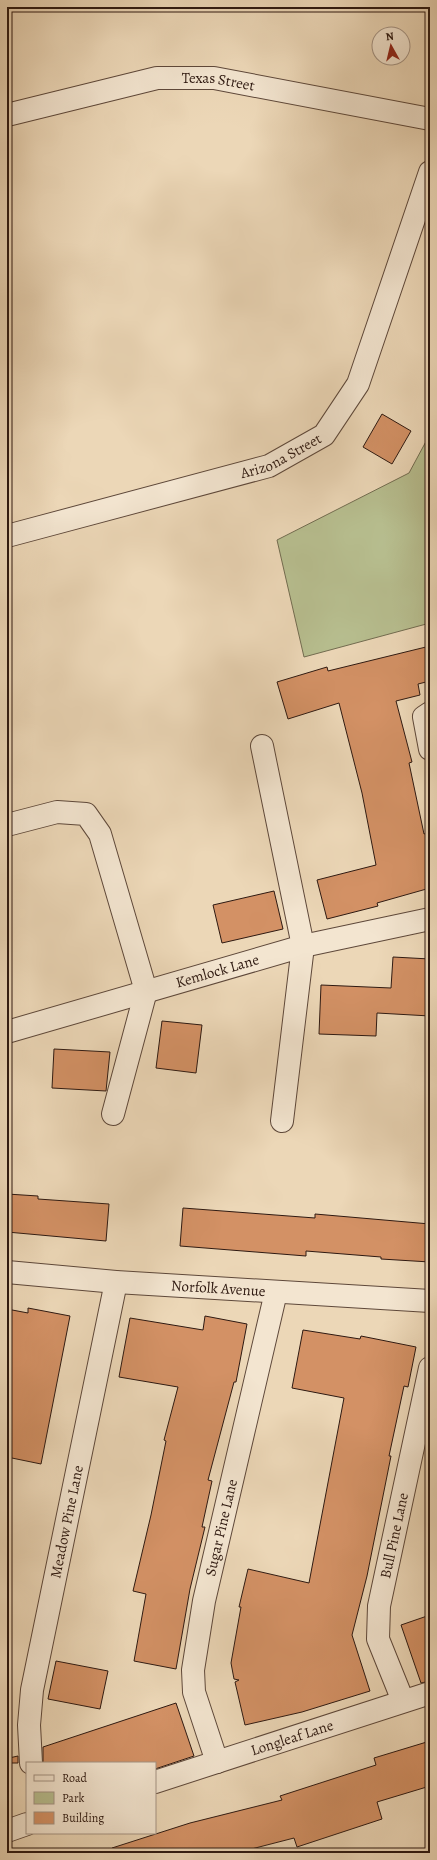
<svg xmlns="http://www.w3.org/2000/svg" width="437" height="1860" font-family="Alegreya,serif">
  <style>
    .green { fill: #b7be8f; stroke: #726c50 }
    .building { fill: #d39165; stroke: #2e1911 }
    .lines { fill: none; stroke-linecap: round; stroke-linejoin: round }
    .minor-casing { stroke: #5e483a; stroke-width: 24 }
    .minor { stroke: #f3e5d0; stroke-width: 22 }
    .labels { text-anchor: middle; dominant-baseline: central; stroke-width: 4; stroke-linejoin: round; paint-order: stroke }
    .street-label { font-size: 15px; fill: #2e1911; stroke: #f3e5d0 }
  </style>
  <rect width="100%" height="100%" fill="#ecd7b7"/>
  <filter id="stains"><feTurbulence type="fractalNoise" baseFrequency=".005" numOctaves="4"/><feColorMatrix values="0 0 0 0 .2 0 0 0 0 .09 0 0 0 0 .02 0 0 0 .5 -.17"/></filter>
  <radialGradient id="worn" r=".72"><stop offset=".6" stop-color="#630" stop-opacity="0"/><stop offset="1" stop-color="#630" stop-opacity=".3"/></radialGradient>
  <path class="green" d="M 430,434 L 430,623 L 304,657 L 277,540 L 409,473 Z"/>
  <path class="building" d="M 382,414 L 411,431 L 392,464 L 363,447 Z
    M 430,646 L 430,681 L 418,684 L 420,695 L 396,701 L 412,762 L 409,763 L 424,834 L 430,832 L 430,888 L 377,903 L 378,906 L 327,919 L 317,880 L 376,865 L 362,793 L 339,703 L 288,719 L 277,682 L 327,667 L 328,671 Z
    M 274,891 L 283,929 L 222,943 L 213,905 Z
    M 393,957 L 430,959 L 430,1016 L 377,1013 L 376,1036 L 319,1034 L 321,985 L 391,988 Z
    M 162,1021 L 202,1025 L 196,1073 L 156,1068 Z
    M 54,1049 L 110,1052 L 106,1091 L 52,1088 Z
    M 7,1194 L 38,1196 L 38,1199 L 109,1204 L 106,1241 L 7,1232 Z
    M 183,1208 L 315,1218 L 315,1214 L 430,1224 L 430,1262 L 381,1259 L 381,1257 L 306,1251 L 306,1256 L 180,1246 Z
    M 28,1308 L 70,1316 L 41,1464 L 7,1457 L 7,1309 L 28,1313 Z
    M 205,1316 L 247,1324 L 236,1382 L 234,1382 L 208,1480 L 212,1481 L 202,1527 L 205,1527 L 190,1589 L 176,1669 L 134,1661 L 146,1594 L 133,1591 L 151,1515 L 166,1441 L 164,1440 L 178,1387 L 119,1377 L 130,1318 L 203,1330 Z
    M 303,1330 L 360,1339 L 361,1336 L 416,1347 L 408,1387 L 404,1386 L 389,1456 L 391,1456 L 367,1576 L 352,1635 L 370,1691 L 302,1712 L 245,1725 L 235,1682 L 239,1680 L 234,1679 L 231,1663 L 241,1607 L 239,1607 L 248,1569 L 309,1583 L 344,1398 L 292,1388 Z
    M 430,1615 L 430,1681 L 421,1683 L 401,1625 Z
    M 56,1661 L 108,1671 L 100,1709 L 48,1699 Z
    M 176,1703 L 194,1756 L 155,1769 L 155,1763 L 43,1763 L 43,1747 Z
    M 430,1741 L 430,1786 L 377,1802 L 382,1819 L 297,1847 L 294,1838 L 236,1853 L 113,1853 L 112,1848 L 190,1823 L 282,1800 L 280,1796 L 376,1765 L 374,1758 Z
    M 18,1756 L 18,1763 L 10,1763 L 9,1758 Z"/>
  <g class="lines">
    <g class="minor-casing">
      <g id="minor">
        <path id="s1" d="M 7,115 L 157,78 L 214,78 L 430,119"/>
        <path id="s2" d="M 7,536 L 269,466 L 324,435 L 358,384 L 430,172"/>
        <path d="M 430,713 L 424,717 L 430,749"/>
        <path d="M 262,746 L 303,946 L 282,1121"/>
        <path d="M 7,825 L 57,812 L 86,814 L 100,834 L 146,991 L 113,1114"/>
        <path id="s3" d="M 7,1032 L 303,946 L 430,919"/>
        <path id="s4" d="M 7,1272 L 116,1282 L 430,1301"/>
        <path id="s5" d="M 403,1701 L 378,1639 L 379,1606 L 430,1368"/>
        <path id="s6" d="M 217,1762 L 194,1692 L 193,1670 L 204,1601 L 276,1292"/>
        <path id="s7" d="M 31,1763 L 29,1725 L 32,1690 L 116,1282"/>
        <path id="s8" d="M 155,1782 L 430,1693"/>
        <path d="M 7,1831 L 27,1824"/>
      </g>
    </g>
    <use href="#minor" class="minor"/>
  </g>
  <g class="labels">
    <g class="street-label">
      <text stroke="none"><textPath href="#s1" startOffset="216">Texas Street</textPath></text>
      <text stroke="none"><textPath href="#s2" startOffset="286">Arizona Street</textPath></text>
      <text stroke="none"><textPath href="#s3" startOffset="219">Kemlock Lane</textPath></text>
      <text stroke="none"><textPath href="#s4" startOffset="212">Norfolk Avenue</textPath></text>
      <text stroke="none"><textPath href="#s7" startOffset="245">Meadow Pine Lane</textPath></text>
      <text stroke="none"><textPath href="#s6" startOffset="241">Sugar Pine Lane</textPath></text>
      <text stroke="none"><textPath href="#s5" startOffset="172">Bull Pine Lane</textPath></text>
      <text stroke="none"><textPath href="#s8" startOffset="144">Longleaf Lane</textPath></text>
    </g>
  </g>
  <rect width="437" height="1860" fill="none" stroke="#ecd7b7" stroke-width="24"/>
  <rect x="8" y="8" width="421" height="1844" fill="none" stroke="#2e1911" stroke-width="2"/>
  <rect x="12" y="12" width="413" height="1836" fill="none" stroke="#2e1911"/>
  <rect x="26" y="1762" width="130" height="72" fill="#f3e5d0" stroke="#a49384"/>
  <rect x="34" y="1775" width="20" height="6" fill="#f3e5d0" stroke="#a49384"/>
  <text x="62" y="1782" font-size="12" fill="#2e1911">Road</text>
  <rect x="34" y="1792" width="20" height="12" fill="#b7be8f" stroke="#a49384"/>
  <text x="62" y="1802" font-size="12" fill="#2e1911">Park</text>
  <rect x="34" y="1812" width="20" height="12" fill="#d39165" stroke="#a49384"/>
  <text x="62" y="1822" font-size="12" fill="#2e1911">Building</text>
  <g transform="translate(391 46) rotate(352)"><circle r="19" fill="#f3e5d0" stroke="#a49384"/>
  <path d="M0-3L7 15L0 10L-7 15Z" fill="#8f2418"/>
  <text y="-6" font-size="11" font-weight="bold" text-anchor="middle" fill="#2e1911">N</text>
  </g>
  <rect width="100%" height="100%" filter="url(#stains)"/>
  <rect width="100%" height="100%" fill="url(#worn)"/>
</svg>
